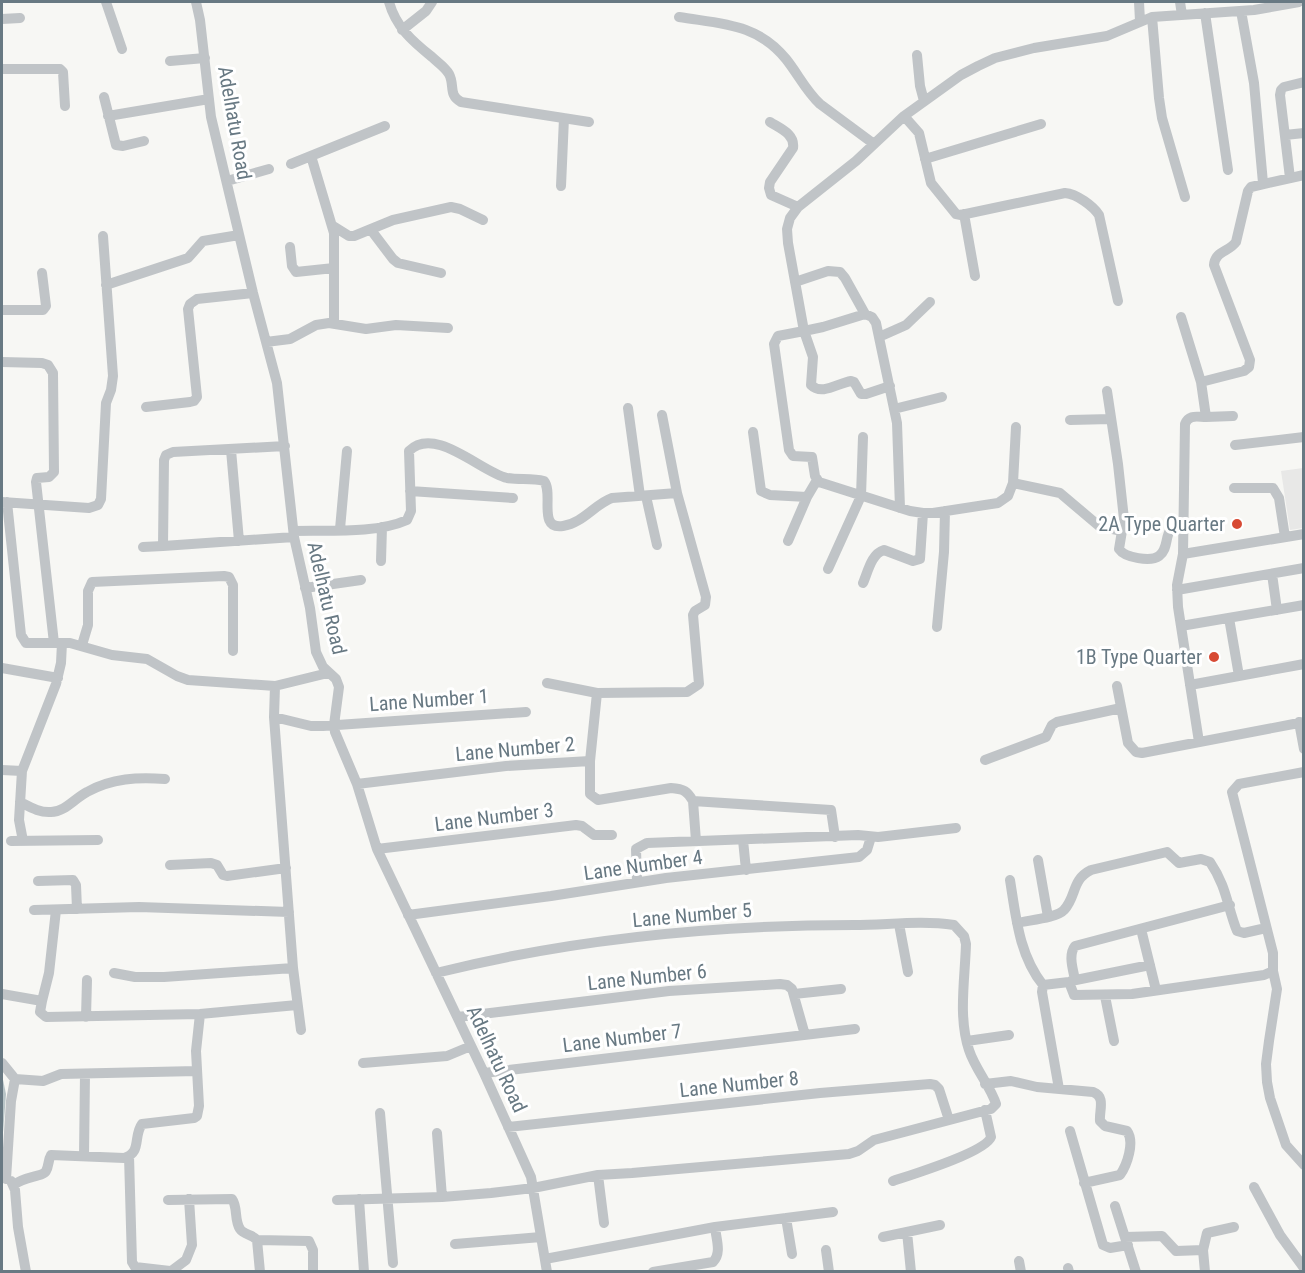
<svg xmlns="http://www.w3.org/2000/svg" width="1305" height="1273" font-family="'Roboto Condensed',sans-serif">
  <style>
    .built { fill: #e8e8e7 }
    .water { fill: #b8c4c7 }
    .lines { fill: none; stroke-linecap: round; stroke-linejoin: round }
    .minor { stroke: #c0c4c7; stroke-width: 10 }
    .poi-dot { fill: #d74a34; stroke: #fff; stroke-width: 2 }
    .labels { text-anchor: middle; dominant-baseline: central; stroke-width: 6; stroke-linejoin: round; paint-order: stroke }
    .street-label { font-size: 20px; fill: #687983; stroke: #fff }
    .poi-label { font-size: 20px; fill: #687983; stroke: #fff; text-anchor: end }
  </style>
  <rect width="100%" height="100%" fill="#f7f7f4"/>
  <path class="built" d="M 1303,468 L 1303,528 L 1290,530 L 1281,471 Z"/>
  <path class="water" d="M 2,1075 L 6,1094 L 2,1146 Z"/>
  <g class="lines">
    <path class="minor" d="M 106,2 L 122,49
      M 196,2 L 200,20 L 211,117 L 253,293 L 277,383 L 294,537 L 310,608 L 316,652 L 323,667 L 336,679 L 339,687 L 334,725 L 335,732 L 357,784 L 377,849 L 484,1073 L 531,1177 L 547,1272
      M 389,2 C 396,27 412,41 432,57 C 437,62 445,67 449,74 C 455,85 448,95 461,102 L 589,122
      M 1139,2 L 1140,21
      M 1180,2 L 1182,15
      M 1241,11 L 1254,83 L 1263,183
      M 1205,13 L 1228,170
      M 679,17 C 721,24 757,23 786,59 C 798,74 806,91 820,104 L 874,144
      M 1152,17 L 1159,98 L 1162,118 L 1185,197
      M 2,19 L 20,18
      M 402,30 L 426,11 L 432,2
      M 917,55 L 920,86 L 924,101
      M 170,61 L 205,58
      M 2,69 L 60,69 L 63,72 L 65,106
      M 104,97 L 116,145 L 123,146 L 144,141
      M 108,116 L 209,99
      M 904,116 L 919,133 L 931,183 L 956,214 L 961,215 L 1065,193 C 1077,194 1093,206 1099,215 L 1118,301
      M 770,122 C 781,129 795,134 793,148 L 770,182 L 769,188 L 771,195 L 798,207
      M 1285,135 L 1304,133
      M 311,156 L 334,233 L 334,323
      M 925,159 L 1041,124
      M 291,164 L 385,126
      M 1304,175 L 1251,187 L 1248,191 L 1236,242 C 1229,252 1215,251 1214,265 L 1250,360 L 1249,367 L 1244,371 L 1201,382 L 1206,417 C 1197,417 1189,414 1185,424 L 1183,554 L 1304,534
      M 1290,178 L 1280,95 L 1281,90 L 1284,87 L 1304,82
      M 227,181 L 269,169
      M 561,186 L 564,118
      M 964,214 L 975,276
      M 333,226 L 349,236 L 354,236 L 393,220 L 451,207 L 460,209 L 483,220
      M 371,230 L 393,259 L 398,263 L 441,273
      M 290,247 L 292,266 L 296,272 L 334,268
      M 795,282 L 828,271 L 840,272 L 845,278 L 865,314
      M 106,285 L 188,258 L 203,241 L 239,235
      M 2,310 L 43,310 L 46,306 L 42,273
      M 1181,317 L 1201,382
      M 879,337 L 906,325 L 930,302
      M 266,342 L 290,339 L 316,325 L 329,323 L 366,329 L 396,325 L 448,328
      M 2,362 L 42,363 L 48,365 L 53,373 L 54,472 L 49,477 L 37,478 L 36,482 L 54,643
      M 890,386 L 866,394 L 861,394 L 854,382 L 851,381 C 838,383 822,396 811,385 L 813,357 L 804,331 L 823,327 L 865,314 L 872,317 L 876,323 L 897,423 L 900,508
      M 1107,391 L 1118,464 L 1124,519 L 1122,531
      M 146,407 L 190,402 L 194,401 L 197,397 L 188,309 L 190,304 L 197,299 L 253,293
      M 628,408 L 640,496
      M 894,409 L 942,397
      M 662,415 L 677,493
      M 1206,417 L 1233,416
      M 1070,420 L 1111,419
      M 753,432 L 761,491 L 770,495 L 807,497
      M 1235,445 L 1304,437
      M 285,446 L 173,452 L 166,455 L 164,460 L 163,546 L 294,537
      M 231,450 L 239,541
      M 1013,483 L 1016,427
      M 1234,488 L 1273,488 L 1279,498 L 1285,537
      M 410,491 L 513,498
      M 646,496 L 657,545
      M 2,502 L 89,508 L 98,505 L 101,499 L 106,403 L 111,390 L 113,376 L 103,236
      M 7,502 L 21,635 L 26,643 L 70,643 L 112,655 L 147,659 L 177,676 L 188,680 L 275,686 L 328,673
      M 1183,523 C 1160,528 1172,546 1159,556 C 1151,562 1125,558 1119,549 L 1122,531 L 1099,526 L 1060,493 L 1013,483 L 1008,496 L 998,503 L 933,513 L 923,513 L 910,511 L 819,482 L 815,476 L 812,457 L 793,456 L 789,450 L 774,344 L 778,336 L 804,331 L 788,243 L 787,229 L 790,218 L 798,207 L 856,161 L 904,116 L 961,75 L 978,66 L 995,58 L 1034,48 L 1107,36 L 1152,17 L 1254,10 L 1299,2
      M 340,529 L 347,451
      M 294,531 C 327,530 376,534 407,520 L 411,511 L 409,451 C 435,425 481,472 507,478 C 519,480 532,478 544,481 C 554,493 537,530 563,526 C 583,523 595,504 612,498 L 677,493 L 706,597 L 705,605 L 695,611 L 693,615 L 699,684 L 687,692 L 597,693 L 590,761 L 506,766 L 357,784
      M 788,541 L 807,497 L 817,480
      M 143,547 L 163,546
      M 1183,554 L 1177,585 L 1178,607 L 1199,742
      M 381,561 L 382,527
      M 828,569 L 861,496 L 863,437
      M 1272,574 L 1277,610
      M 863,583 C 868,572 871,554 884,550 L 913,561 L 920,559 L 923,513
      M 305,588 L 361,580
      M 1177,590 L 1304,568
      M 1229,618 L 1239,676
      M 1181,626 L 1304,605
      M 937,627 L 944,552 L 945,511
      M 82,645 L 88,625 L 88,591 L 92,582 L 224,576 L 229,577 L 233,585 L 233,651
      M 2,668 L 58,678
      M 547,683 L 597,693
      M 1190,685 L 1304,664
      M 275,686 L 274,717 L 293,968 L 301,1030
      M 1117,686 L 1128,743 L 1136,752 L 1142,753 L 1304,722
      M 274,717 L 311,726 L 323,726 L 526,712
      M 1299,722 L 1304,749
      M 985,760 L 1046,737 L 1052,725 L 1057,722 L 1121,708
      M 590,761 L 590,794 L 598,800 L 671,788 C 684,789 687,791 693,801
      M 2,770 L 22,771
      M 1304,772 L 1239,784 L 1232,792 L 1273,953 L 1273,971 L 1277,989 L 1269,1041 L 1266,1064 L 1267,1082 L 1270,1098 L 1286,1145 L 1304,1165
      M 20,802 C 30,807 40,813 51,812 C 65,812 75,798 87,792 C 112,778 138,777 165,779
      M 743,840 L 746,870
      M 11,841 L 98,840
      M 23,841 L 19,820 L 22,771 L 56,684 L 61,663 L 62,643
      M 696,841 L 693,801 L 831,810 L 835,837
      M 377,849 L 576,825 L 582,826 L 594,835 L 612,835
      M 1038,860 L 1048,917
      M 170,865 L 211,863 L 217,865 L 223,875 L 227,876 L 286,868
      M 1010,880 C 1016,917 1019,955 1043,985
      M 38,881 L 73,880 L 76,885 L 77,909
      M 637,882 L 636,849 L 647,843 L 858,835 L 878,837 L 956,828
      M 34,910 L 139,907 L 289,912
      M 408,915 L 551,896 L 666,878 L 859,857 L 867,850 L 871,837
      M 1017,923 C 1029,920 1057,918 1064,910 C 1077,896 1071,880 1091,870 L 1167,852 L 1179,863 L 1201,859 L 1210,862 C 1227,887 1227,906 1237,931 L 1244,933 L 1266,928
      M 899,924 L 908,972
      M 1141,929 L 1156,990
      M 114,973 L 135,977 L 164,977 L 293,968
      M 1075,980 C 1073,969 1068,955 1075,946 L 1230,905
      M 1071,981 L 1150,965
      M 2,994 L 42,1001 L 49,973 L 56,910
      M 794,994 L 841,989
      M 1105,996 L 1114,1041
      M 42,1001 L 40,1012 L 46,1017 L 200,1014 L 297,1005
      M 86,1017 L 87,980
      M 458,1017 L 669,991 L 780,984 L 787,985 L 792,989 L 805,1035
      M 967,1041 L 1009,1035
      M 2,1063 L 15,1079
      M 363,1063 L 447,1056 L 471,1046
      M 484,1073 L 855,1029
      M 985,1084 L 1011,1081 L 1037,1087 L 1093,1092 C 1106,1097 1099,1110 1100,1121 L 1105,1126 L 1127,1131 C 1135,1142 1127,1165 1120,1175 L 1084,1183
      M 1059,1089 L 1042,992 L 1043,985 L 1069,982 L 1074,995 L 1132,994 L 1264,975 L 1273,971
      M 380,1113 L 393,1263
      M 508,1127 L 820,1093 L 930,1084 L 935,1085 L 939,1089 L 949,1120
      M 1070,1131 L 1103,1245 L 1110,1248 L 1128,1245
      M 437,1133 L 442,1197
      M 84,1156 L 85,1074
      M 129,1156 L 132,1262 L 135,1267 L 170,1271
      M 598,1175 L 604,1223
      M 6,1179 L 11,1101 L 15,1079 L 43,1081 L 61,1074 L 197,1071
      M 11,1181 L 15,1190 L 18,1227 L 26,1272
      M 893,1181 C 911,1175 986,1152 991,1137 L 985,1110
      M 14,1185 C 24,1176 43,1177 46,1171 C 49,1166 48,1160 51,1155 L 124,1158 C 142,1153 133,1136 142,1124 L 194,1118 L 197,1116 L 199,1106 L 196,1051 L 200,1014
      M 1254,1187 L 1280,1235 L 1304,1268
      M 359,1199 L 364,1272
      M 168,1200 L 232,1199 C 238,1207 234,1220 240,1229 C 244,1235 252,1234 257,1240 L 260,1272
      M 337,1200 L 442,1197 L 491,1193 L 533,1188 L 598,1175 L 632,1173 L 849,1154 L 858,1151 L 874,1140 L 991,1109 L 996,1104 C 991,1087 975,1069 969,1050 C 958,1017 965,979 966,944 L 964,936 L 954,925 C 921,920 887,925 854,925 C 714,925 572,939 436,973
      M 1115,1206 L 1136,1272
      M 786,1218 L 792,1254
      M 907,1232 L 911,1272
      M 883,1237 L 940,1225
      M 1125,1237 L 1162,1236 L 1176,1251 L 1203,1250
      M 257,1240 L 309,1241 L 313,1250 L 313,1272
      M 455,1244 L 541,1237
      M 826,1250 L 829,1272
      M 545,1259 L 715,1227 L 833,1212
      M 1019,1261 L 1021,1272
      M 1068,1268 L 1069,1272
      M 170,1272 L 186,1260 L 192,1245 L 189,1199
      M 653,1272 L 713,1262 C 722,1253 716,1239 715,1227
      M 1205,1272 L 1203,1250 L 1207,1233 L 1234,1227"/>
  </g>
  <g class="poi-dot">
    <circle cx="1237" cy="524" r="6"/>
    <circle cx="1214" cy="657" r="6"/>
  </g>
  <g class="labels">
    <g class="street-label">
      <text transform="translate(235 123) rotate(80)">Adelhatu Road</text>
      <text transform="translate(327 598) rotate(77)">Adelhatu Road</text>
      <text transform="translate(429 700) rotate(-4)">Lane Number 1</text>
      <text transform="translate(515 749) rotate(-5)">Lane Number 2</text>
      <text transform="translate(494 817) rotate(-7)">Lane Number 3</text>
      <text transform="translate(643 865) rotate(-8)">Lane Number 4</text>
      <text transform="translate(692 915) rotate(-5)">Lane Number 5</text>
      <text transform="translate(647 977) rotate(-6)">Lane Number 6</text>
      <text transform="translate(622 1038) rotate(-7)">Lane Number 7</text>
      <text transform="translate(497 1059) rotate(65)">Adelhatu Road</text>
      <text transform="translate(739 1084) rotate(-6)">Lane Number 8</text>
    </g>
    <g class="poi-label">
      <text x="1225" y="524">2A Type Quarter</text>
      <text x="1202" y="657">1B Type Quarter</text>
    </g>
  </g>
  <rect width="1305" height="1273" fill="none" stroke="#687983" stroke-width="6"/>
</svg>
